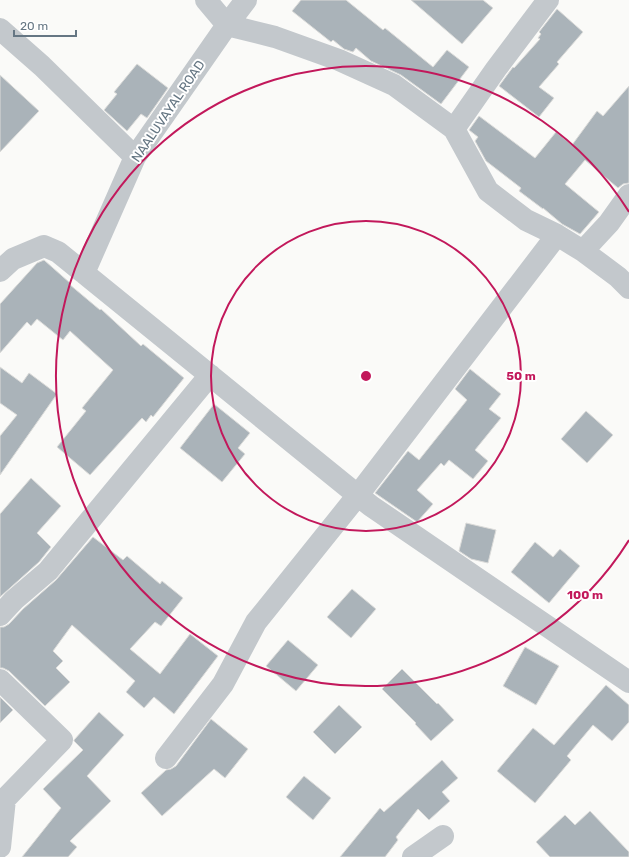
<svg xmlns="http://www.w3.org/2000/svg" width="629" height="857" font-family="Rubik,sans-serif">
  <style>
    .building { fill: #aab3b9; stroke: #dcdcda }
    .lines { fill: none; stroke-linecap: round; stroke-linejoin: round }
    .street { stroke: #c3c8cc; stroke-width: 22 }
    .ring { fill: none; stroke: #c2185b; stroke-width: 2 }
    .labels { text-anchor: middle; dominant-baseline: central; stroke-width: 4; stroke-linejoin: round; paint-order: stroke }
    .street-label { font-size: 13px; fill: #657683; stroke: #fff }
    .centre { fill: #c2185b; stroke: #fff; stroke-width: 2 }
    .ring-label { font-size: 12px; text-anchor: middle; font-weight: bold; fill: #c2185b; stroke: #fff; stroke-width: 4; stroke-linejoin: round; paint-order: stroke }
  </style>
  <rect width="100%" height="100%" fill="#fafaf8"/>
  <path class="building" d="M 301,0 L 346,0 L 383,30 L 385,28 L 433,67 L 447,50 L 469,67 L 441,104 L 401,75 L 371,61 L 356,48 L 353,52 L 344,49 L 333,40 L 331,42 L 292,11 Z
    M 411,0 L 483,0 L 493,8 L 462,44 Z
    M 557,9 L 583,32 L 557,62 L 559,64 L 539,87 L 554,98 L 539,117 L 499,86 L 513,67 L 514,68 L 540,39 L 538,38 L 541,34 L 539,32 Z
    M 137,64 L 168,88 L 147,118 L 141,114 L 127,131 L 104,110 L 117,94 L 114,92 Z
    M 0,75 L 39,111 L 0,152 Z
    M 629,86 L 629,183 L 623,184 L 618,188 L 585,160 L 565,184 L 599,212 L 580,234 L 562,224 L 543,208 L 543,209 L 519,191 L 521,188 L 486,161 L 475,141 L 478,137 L 469,130 L 479,116 L 535,158 L 556,132 L 572,145 L 597,111 L 603,116 Z
    M 44,260 L 70,283 L 69,284 L 100,310 L 101,309 L 141,346 L 143,344 L 184,378 L 153,417 L 151,415 L 146,422 L 142,418 L 90,475 L 57,447 L 86,411 L 82,408 L 113,370 L 70,331 L 63,340 L 37,319 L 31,326 L 27,322 L 0,353 L 0,304 L 37,263 Z
    M 0,367 L 22,383 L 29,373 L 57,394 L 0,475 L 0,436 L 17,415 L 0,403 Z
    M 470,369 L 501,394 L 489,409 L 501,418 L 475,450 L 488,461 L 473,479 L 449,460 L 444,466 L 441,463 L 417,490 L 433,504 L 417,522 L 375,493 L 408,451 L 419,460 L 467,400 L 455,389 Z
    M 214,404 L 250,433 L 238,448 L 245,454 L 222,482 L 180,448 Z
    M 586,411 L 613,435 L 587,463 L 561,439 Z
    M 31,478 L 61,506 L 37,533 L 51,547 L 39,562 L 0,597 L 0,514 Z
    M 466,523 L 496,530 L 488,563 L 471,559 L 459,551 Z
    M 93,537 L 123,560 L 127,556 L 160,584 L 162,581 L 183,598 L 161,626 L 155,622 L 130,649 L 160,674 L 190,634 L 218,656 L 174,714 L 154,697 L 144,708 L 126,692 L 135,681 L 72,625 L 53,651 L 63,661 L 56,668 L 70,682 L 45,706 L 9,671 L 3,668 L 0,668 L 0,627 L 4,627 L 9,624 L 23,609 L 56,580 Z
    M 535,542 L 553,557 L 560,549 L 580,566 L 549,603 L 511,572 Z
    M 352,589 L 376,609 L 351,638 L 327,617 Z
    M 288,640 L 318,665 L 296,691 L 266,666 Z
    M 525,647 L 559,666 L 536,705 L 503,686 Z
    M 402,669 L 437,704 L 438,703 L 454,720 L 431,741 L 415,724 L 416,723 L 382,689 Z
    M 606,685 L 629,705 L 629,722 L 612,741 L 593,725 L 567,756 L 571,760 L 535,803 L 497,771 L 533,728 L 554,745 Z
    M 0,697 L 13,710 L 0,723 Z
    M 339,705 L 362,727 L 335,754 L 313,732 Z
    M 99,712 L 124,735 L 87,776 L 111,801 L 70,841 L 77,847 L 68,857 L 22,857 L 61,808 L 43,789 L 83,750 L 74,741 L 74,740 Z
    M 211,719 L 248,749 L 225,778 L 214,769 L 162,816 L 141,793 L 166,770 L 171,769 L 176,766 Z
    M 442,760 L 458,778 L 442,792 L 450,801 L 429,820 L 418,809 L 396,837 L 398,840 L 385,857 L 340,857 L 380,808 L 384,812 Z
    M 304,776 L 331,798 L 313,820 L 286,797 Z
    M 590,811 L 629,852 L 629,857 L 550,857 L 536,842 L 565,815 L 575,825 Z"/>
  <g class="lines">
    <path class="street" d="M 206,0 L 227,25 L 275,37 L 339,60 L 394,85 L 454,129 L 496,69 L 548,0
      M 0,29 L 42,66 L 135,157
      M 454,129 L 488,191 L 526,220 L 557,235 L 583,251 L 618,277 L 629,288
      M 583,251 L 609,223 L 629,195
      M 0,271 L 13,259 L 44,246 L 58,252 L 371,506 L 629,682
      M 84,273 L 135,157 L 227,25 L 246,0
      M 0,615 L 14,600 L 48,571 L 210,375
      M 0,680 L 62,740 L 5,799 L 0,847
      M 166,758 L 223,684 L 256,622 L 358,495 L 557,235
      M 413,857 L 443,836"/>
  </g>
  <g class="ring">
    <circle cx="366" cy="376" r="155"/>
    <path d="M629 540A310 310 0 1 1 629 212"/>
  </g>
  <g class="labels">
    <g class="street-label">
      <text transform="translate(168 111) rotate(-56)">NAALUVAYAL ROAD</text>
    </g>
  </g>
  <circle cx="366" cy="376" r="6" class="centre"/>
  <g class="ring-label">
    <text x="521" y="380">50 m</text>
    <text x="585" y="599">100 m</text>
  </g>
  <path d="M14 30v6h62v-6" fill="none" stroke="#657683" stroke-width="2"/>
  <text x="20" y="30" font-size="12" fill="#657683" stroke="#ffffff" stroke-width="3" paint-order="stroke">20 m</text>
</svg>
